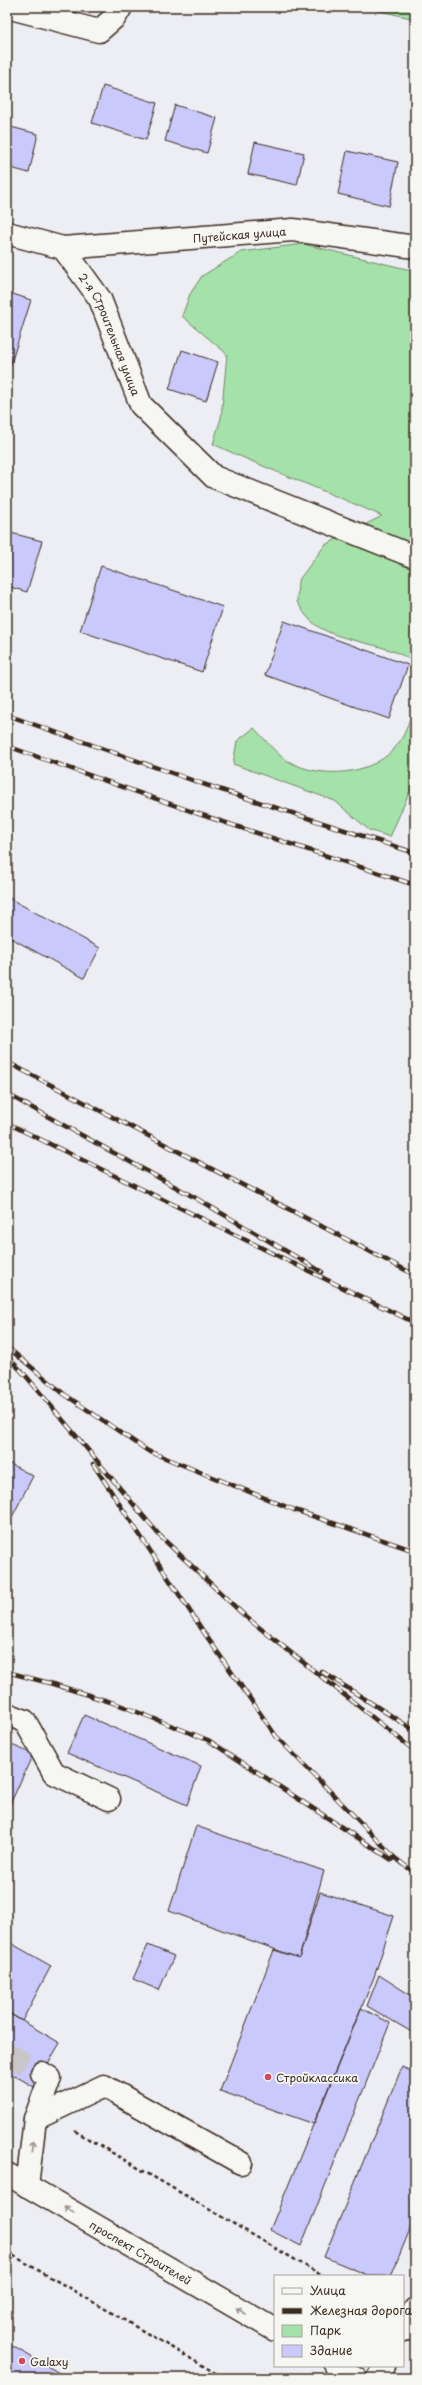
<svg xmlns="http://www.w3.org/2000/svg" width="422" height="2385" font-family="'Playpen Sans',sans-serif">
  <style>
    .green { fill: #a4e2a9; stroke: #708664 }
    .building { fill: #cac9fc; stroke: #3b2a1e }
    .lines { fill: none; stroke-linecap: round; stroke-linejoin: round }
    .minor-tunnel { stroke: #c9c6c9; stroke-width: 22; stroke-dasharray: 22 11; stroke-linecap: butt }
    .minor-casing { stroke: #3b2a1e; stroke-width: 25 }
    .major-casing { stroke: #3b2a1e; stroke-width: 25 }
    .path { stroke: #3b2a1e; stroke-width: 2.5; stroke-dasharray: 4 3; stroke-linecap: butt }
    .minor { stroke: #f6f6f2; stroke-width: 22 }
    .major { stroke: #f6f6f2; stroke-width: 22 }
    .rail-casing { stroke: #3b2a1e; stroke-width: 4.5 }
    .rail { stroke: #f6f6f2; stroke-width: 3; stroke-dasharray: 9; stroke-linecap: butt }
    .oneway { stroke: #989088 }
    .poi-dot { fill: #d1495b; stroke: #f6f6f2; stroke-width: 1.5 }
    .labels { text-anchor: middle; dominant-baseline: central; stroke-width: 3.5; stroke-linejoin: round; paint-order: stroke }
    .street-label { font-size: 11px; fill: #3b2a1e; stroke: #f6f6f2 }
    .poi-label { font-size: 11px; fill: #3b2a1e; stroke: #f6f6f2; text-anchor: start }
  </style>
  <rect width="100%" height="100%" fill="#ededf4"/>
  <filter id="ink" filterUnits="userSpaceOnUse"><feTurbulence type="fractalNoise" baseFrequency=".025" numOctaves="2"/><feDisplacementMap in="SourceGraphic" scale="8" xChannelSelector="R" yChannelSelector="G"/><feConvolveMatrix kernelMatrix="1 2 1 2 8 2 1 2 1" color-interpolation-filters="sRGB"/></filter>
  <g filter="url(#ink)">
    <path class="green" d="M 362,7 L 415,7 L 415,19 L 411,18 Z
      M 303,244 L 415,271 L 415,664 C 390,640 335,645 310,620 C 305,615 301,608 297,602 L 298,581 L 325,545 L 382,516 C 326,491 269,470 213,444 L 221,418 L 227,354 L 182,316 L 190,294 L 202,276 L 241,252 Z
      M 415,705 L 415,779 L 390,837 L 369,830 L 335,801 L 233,764 L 237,741 L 254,728 C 263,737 272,749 282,757 C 314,781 377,778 400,741 C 407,731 410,716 415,705 Z"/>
    <path class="building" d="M 63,7 L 91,7 L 89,13 Z
      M 103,86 L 157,103 L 146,140 L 92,123 Z
      M 175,105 L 217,118 L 207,153 L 165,141 Z
      M 7,126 L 38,134 L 29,173 L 7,167 Z
      M 255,142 L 304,153 L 297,185 L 248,174 Z
      M 347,151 L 398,162 L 389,206 L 338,194 Z
      M 7,292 L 31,300 L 7,376 Z
      M 182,350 L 218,362 L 206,401 L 169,389 Z
      M 7,532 L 42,541 L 27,592 L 7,586 Z
      M 101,566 L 223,607 L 202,672 L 80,631 Z
      M 284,621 L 408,665 L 389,719 L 265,675 Z
      M 7,897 L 100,948 L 84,978 L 7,936 Z
      M 7,1462 L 33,1476 L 7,1527 Z
      M 84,1715 L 201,1766 L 187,1805 L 67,1753 Z
      M 7,1743 L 33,1754 L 7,1811 Z
      M 196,1826 L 324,1871 L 299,1958 L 169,1911 Z
      M 320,1892 L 394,1916 L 374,1977 L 314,2124 L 220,2091 L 274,1950 L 299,1958 Z
      M 7,1941 L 51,1966 L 22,2021 L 7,2012 Z
      M 148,1945 L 174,1956 L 159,1990 L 133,1979 Z
      M 379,1975 L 415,1998 L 415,2034 L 367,2006 Z
      M 361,2008 L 390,2023 L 301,2246 L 270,2230 Z
      M 7,2012 L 60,2043 L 34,2087 L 7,2071 Z
      M 402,2067 L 415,2073 L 415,2217 L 391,2276 L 370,2276 L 324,2257 Z
      M 7,2343 L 68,2378 L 7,2378 Z"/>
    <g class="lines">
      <path class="minor-tunnel" d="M 7,2053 L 42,2073"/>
      <g class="minor-casing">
        <g id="minor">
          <path d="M 7,7 L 99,31 L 115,17 L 121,7"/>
          <path id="s1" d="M 7,233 L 63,248 L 100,299 L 141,405 L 214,477 L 415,557"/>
          <path id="s2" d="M 63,248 L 293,230 L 415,247"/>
          <path d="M 7,1714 L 25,1721 L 54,1773 L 109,1799"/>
          <path d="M 35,2119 L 104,2086 L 241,2163"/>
          <path d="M 27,2186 L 35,2119 L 50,2078 L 42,2073"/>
          <path d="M 403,2331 L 415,2309"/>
          <path d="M 378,2378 L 384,2366"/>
        </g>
      </g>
      <g class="major-casing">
        <g id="major">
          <path id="s3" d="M 7,2174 L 275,2330"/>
          <path d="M 336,2366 L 356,2378"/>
        </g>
      </g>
      <path class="path" d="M 414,7 L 415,7
        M 75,2131 L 323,2276
        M 7,2252 L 224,2378"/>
      <use href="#minor" class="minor"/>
      <use href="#major" class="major"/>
      <g class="rail-casing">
        <path id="rail" d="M 7,715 L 203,784 L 415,853
          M 7,746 L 196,813 L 415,885
          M 7,1062 L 415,1275
          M 7,1094 L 192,1196 L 322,1272
          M 7,1123 L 415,1323
          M 7,1347 L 64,1394 L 148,1451 L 292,1509 L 415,1551
          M 7,1356 L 26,1376 L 160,1536 L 246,1617 L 415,1751
          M 93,1464 L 205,1634 L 276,1736 L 395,1858 L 415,1873
          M 321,1671 L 415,1731
          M 7,1672 L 53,1684 L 117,1704 L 208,1740 L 392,1860"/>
      </g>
      <use href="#rail" class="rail"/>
    </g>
    <defs><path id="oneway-shaft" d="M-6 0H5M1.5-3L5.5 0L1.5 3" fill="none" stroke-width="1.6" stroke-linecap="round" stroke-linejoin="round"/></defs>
    <g class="oneway">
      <use href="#oneway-shaft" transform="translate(32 2147) rotate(-83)"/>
      <use href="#oneway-shaft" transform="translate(69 2210) rotate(-150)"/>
      <use href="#oneway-shaft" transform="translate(241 2311) rotate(-150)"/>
    </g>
  </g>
  <g class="poi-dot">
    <circle cx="268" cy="2077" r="4"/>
    <circle cx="22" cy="2361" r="4"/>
  </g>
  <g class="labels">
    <g class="street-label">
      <text stroke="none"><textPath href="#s2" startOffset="177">Путейская улица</textPath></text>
      <text stroke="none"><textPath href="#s1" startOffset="157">2-я Строительная улица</textPath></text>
      <text stroke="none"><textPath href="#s3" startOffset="155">проспект Строителей</textPath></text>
    </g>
    <g class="poi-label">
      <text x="276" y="2077">Стройклассика</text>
      <text x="30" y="2361">Galaxy</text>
    </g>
  </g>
  <rect width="422" height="2385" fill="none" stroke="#f6f6f2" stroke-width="24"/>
  <rect x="12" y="12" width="398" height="2361" fill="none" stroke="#3b2a1e" stroke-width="1.5" filter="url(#ink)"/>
  <rect x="274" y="2275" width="130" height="92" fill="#f6f6f2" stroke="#aba49d"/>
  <rect x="282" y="2288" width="20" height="6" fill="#f6f6f2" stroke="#aba49d"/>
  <text x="310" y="2295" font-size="12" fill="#3b2a1e">Улица</text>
  <rect x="282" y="2308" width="20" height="6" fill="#3b2a1e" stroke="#aba49d"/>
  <text x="310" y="2315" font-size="12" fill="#3b2a1e">Железная дорога</text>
  <rect x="282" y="2325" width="20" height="12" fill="#a4e2a9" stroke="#aba49d"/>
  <text x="310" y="2335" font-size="12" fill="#3b2a1e">Парк</text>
  <rect x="282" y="2345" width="20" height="12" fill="#cac9fc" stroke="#aba49d"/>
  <text x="310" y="2355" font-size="12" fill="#3b2a1e">Здание</text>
</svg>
